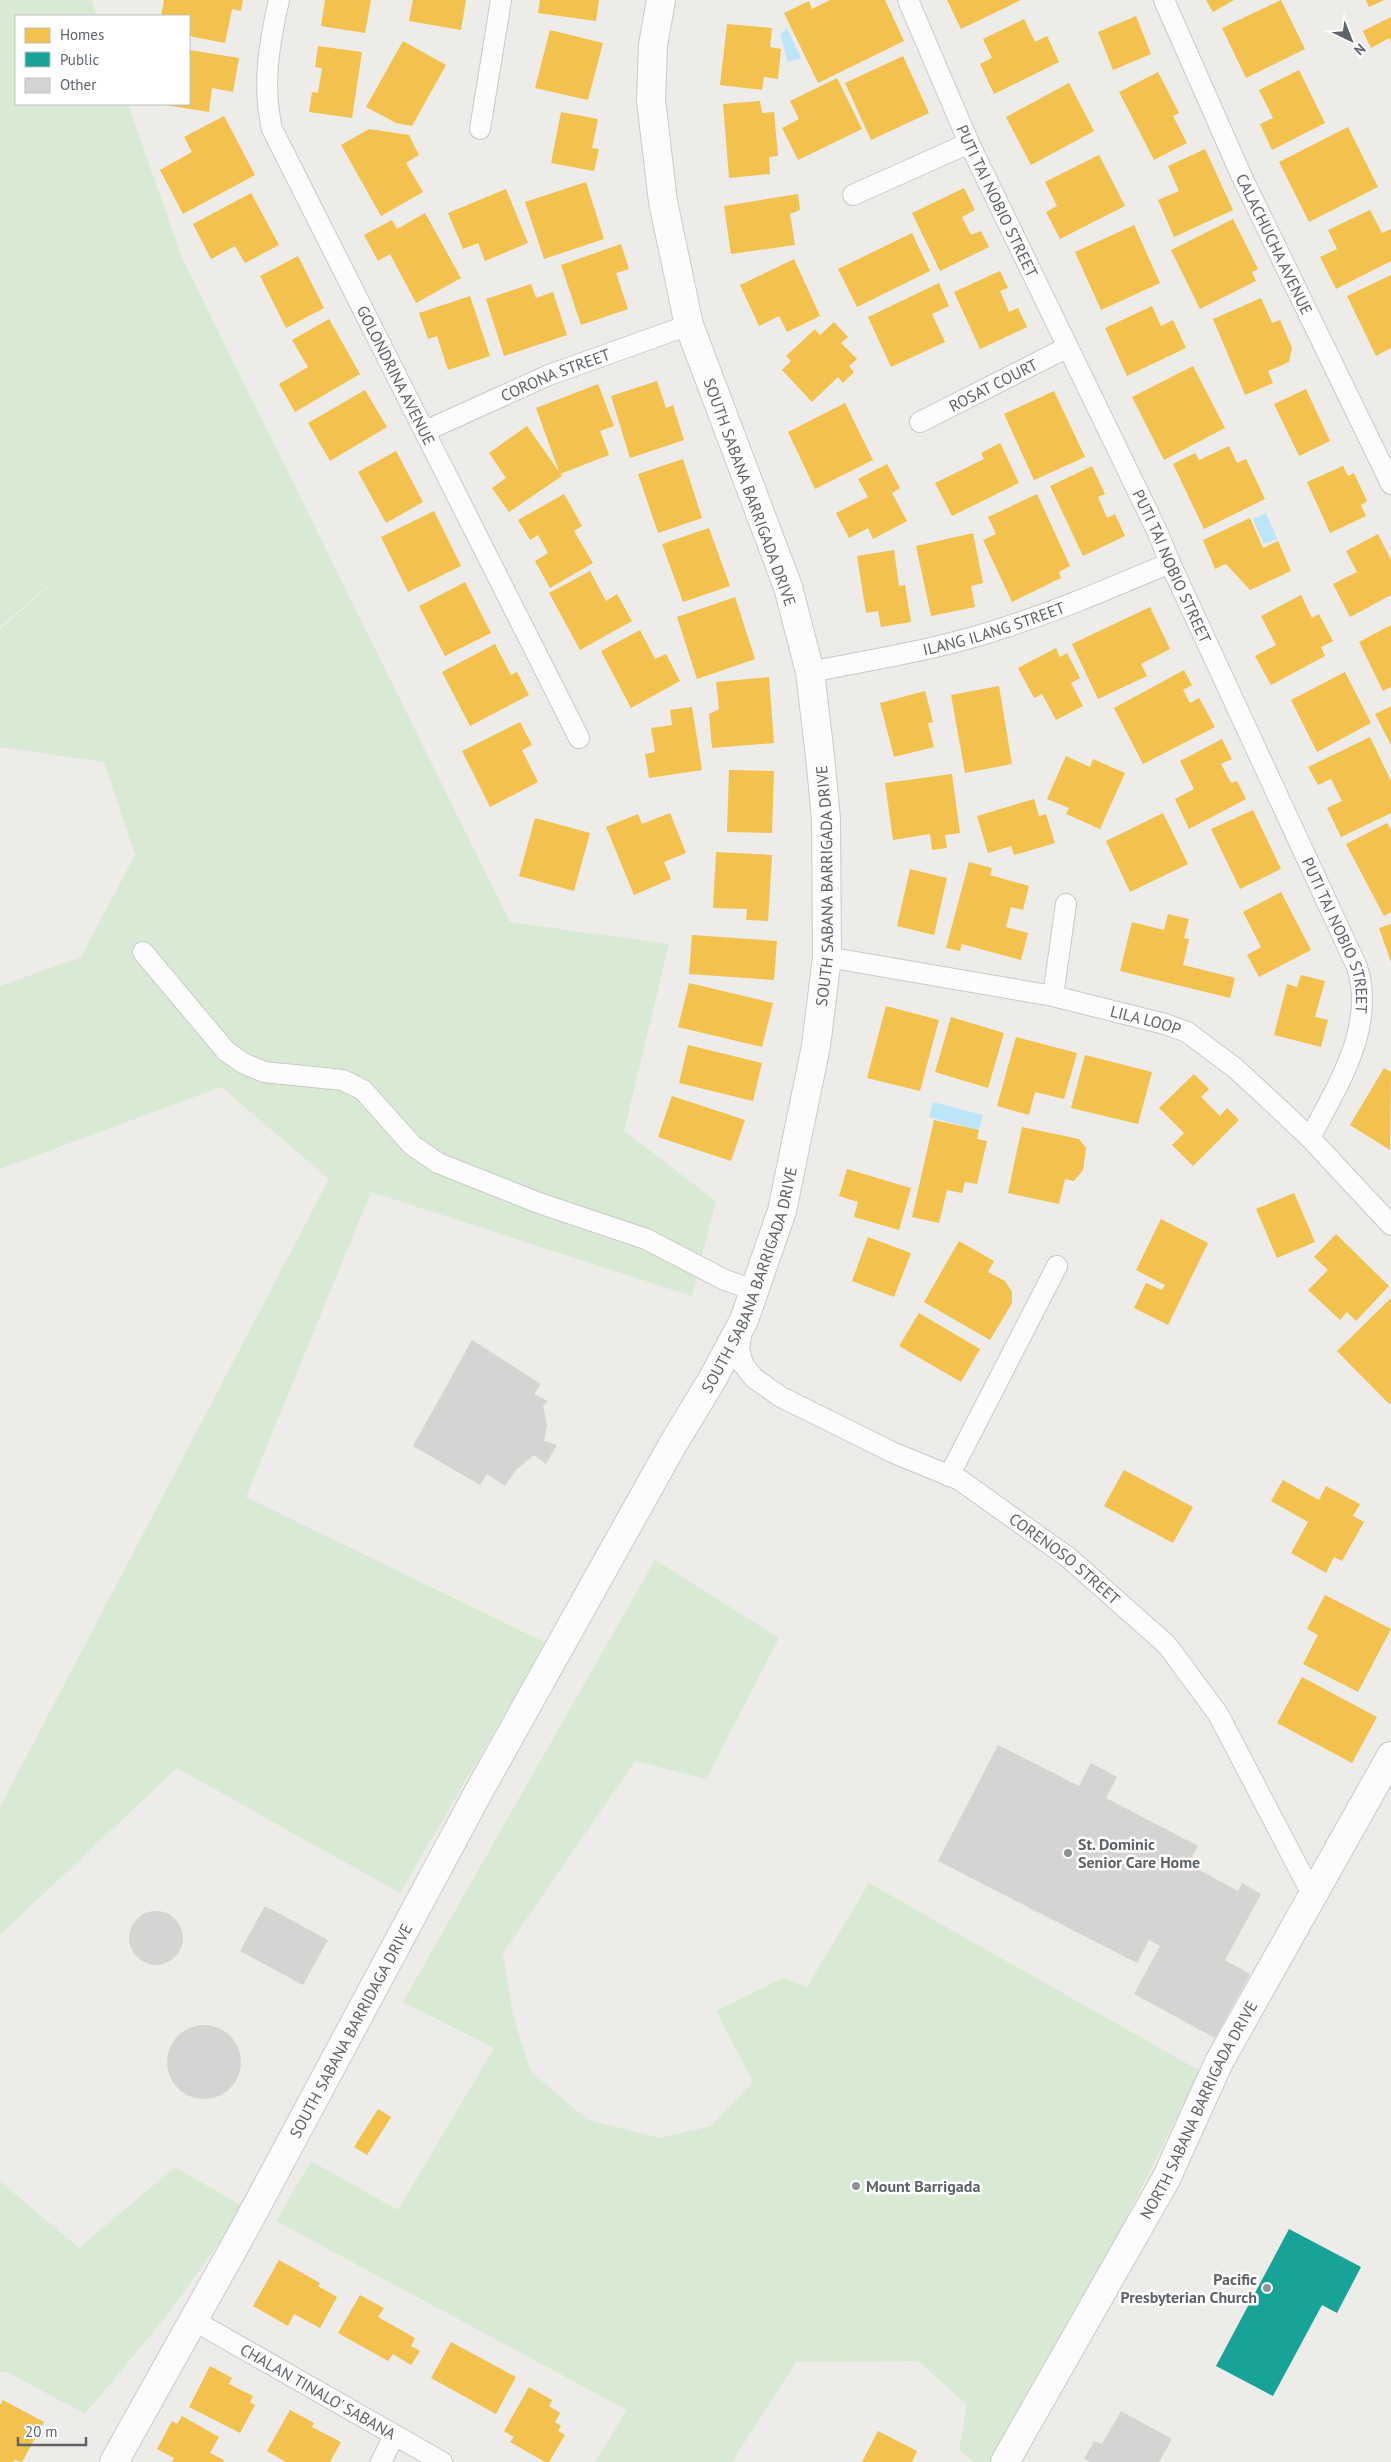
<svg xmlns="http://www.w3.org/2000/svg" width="1391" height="2462" font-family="'PT Sans',sans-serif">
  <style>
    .green { fill: #d8ead3 }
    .water { fill: #bce6f8 }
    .homes { fill: #f2c14e }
    .public { fill: #17a398 }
    .building { fill: #d5d4d2 }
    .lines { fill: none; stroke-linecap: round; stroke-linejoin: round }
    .street-casing { stroke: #c9c9c9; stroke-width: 22 }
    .secondary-casing { stroke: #cacaca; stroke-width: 30 }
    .street { stroke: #fcfcfc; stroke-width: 20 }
    .secondary { stroke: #fcfcfc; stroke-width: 28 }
    .poi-dot { fill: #909394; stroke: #fff; stroke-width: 2 }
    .labels { text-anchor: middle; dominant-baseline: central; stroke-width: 5; stroke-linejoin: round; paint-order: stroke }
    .street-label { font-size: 16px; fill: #5d6367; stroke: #fff }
    .poi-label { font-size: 16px; font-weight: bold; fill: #5d6367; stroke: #fff; text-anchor: start }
  </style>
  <rect width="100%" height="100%" fill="#eeece8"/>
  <path class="green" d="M 0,0 L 92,0 L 97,16 L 16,16 L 16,104 L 128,104 L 182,258 L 510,922 L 669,944 L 624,1131 L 716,1201 L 692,1296 L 371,1192 L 246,1497 L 546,1643 L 400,1893 L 177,1768 L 0,1935 L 0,1807 L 329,1179 L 221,1087 L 0,1169 L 0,986 L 81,957 L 135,855 L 104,762 L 0,747 L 0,629 L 127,518 L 0,627 Z
    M 655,1560 L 779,1638 L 706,1779 L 635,1761 L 503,1953 L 513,2015 L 531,2072 L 588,2120 L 660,2138 L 711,2126 L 753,2082 L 716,2011 L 783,1978 L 807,1987 L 869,1883 L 1200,2071 L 1004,2462 L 974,2462 L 959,2450 L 967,2405 L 918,2361 L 796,2362 L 732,2462 L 595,2462 L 627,2410 L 276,2221 L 311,2161 L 398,2210 L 494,2048 L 403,2002 Z
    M 175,2167 L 244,2207 L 169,2313 L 85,2414 L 7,2372 L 0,2372 L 0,2181 L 79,2248 Z"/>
  <path class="water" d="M 787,28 L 801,58 L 788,62 L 780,34 Z
    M 1266,513 L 1277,539 L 1264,544 L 1253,519 Z
    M 933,1102 L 983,1115 L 979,1130 L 929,1117 Z"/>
  <path class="homes" d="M 164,0 L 243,0 L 241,11 L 232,9 L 225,43 L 189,36 L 189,16 L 161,16 Z
    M 325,0 L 371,0 L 365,33 L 321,26 Z
    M 413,0 L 466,0 L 461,30 L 409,21 Z
    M 540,0 L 599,0 L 596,21 L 538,13 Z
    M 830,0 L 885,0 L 904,41 L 818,83 L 784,13 L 809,1 L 812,9 Z
    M 947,0 L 1021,0 L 961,29 Z
    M 1206,0 L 1234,0 L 1213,12 Z
    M 1281,0 L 1305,49 L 1246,78 L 1222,28 Z
    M 1366,0 L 1384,0 L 1369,7 Z
    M 1136,16 L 1151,54 L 1113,70 L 1098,32 Z
    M 1391,17 L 1391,42 L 1389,38 L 1371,48 L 1363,31 Z
    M 1024,19 L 1035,42 L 1047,36 L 1059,62 L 994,94 L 980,64 L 992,58 L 983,39 Z
    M 727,24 L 772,28 L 770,47 L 781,49 L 778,79 L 764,77 L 762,90 L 720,85 Z
    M 550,30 L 603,43 L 588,100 L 535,88 Z
    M 403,41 L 446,65 L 412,126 L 396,123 L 366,107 Z
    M 318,46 L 362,52 L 352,118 L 309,112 L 312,92 L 318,93 L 322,68 L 315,67 Z
    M 189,50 L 239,58 L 233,92 L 212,88 L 209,112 L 165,105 L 189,104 Z
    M 903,56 L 929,113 L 871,140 L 845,83 Z
    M 1299,70 L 1325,123 L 1272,150 L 1260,124 L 1273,118 L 1259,90 Z
    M 1158,72 L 1179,113 L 1173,116 L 1187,143 L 1154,160 L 1119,92 Z
    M 837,78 L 862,129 L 798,160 L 782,128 L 799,119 L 790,101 Z
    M 1069,83 L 1094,131 L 1031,165 L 1006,117 Z
    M 760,101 L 762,113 L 774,112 L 778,156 L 769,157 L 770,174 L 729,178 L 723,104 Z
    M 561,112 L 598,119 L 592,148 L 599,149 L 594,171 L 551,163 Z
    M 224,116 L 255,175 L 183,214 L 160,170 L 192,152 L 184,137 Z
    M 1348,127 L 1378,187 L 1309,222 L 1279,162 Z
    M 369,129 L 409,135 L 419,155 L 406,163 L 423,192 L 381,216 L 341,145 Z
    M 1205,149 L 1233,210 L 1174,237 L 1158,200 L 1179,191 L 1168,166 Z
    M 1099,155 L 1125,206 L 1060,239 L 1046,212 L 1057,206 L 1045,182 Z
    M 586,182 L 604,239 L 544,259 L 525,202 Z
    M 964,188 L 975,210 L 962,217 L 971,235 L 981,231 L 989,247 L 940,271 L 912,213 Z
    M 506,189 L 528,243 L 485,261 L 478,243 L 463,249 L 448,213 Z
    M 251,193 L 279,245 L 245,263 L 235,246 L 211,259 L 193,224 Z
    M 798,194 L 800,210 L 790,214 L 795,245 L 731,254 L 724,206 Z
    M 1370,210 L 1382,233 L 1391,229 L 1391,261 L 1336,289 L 1320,257 L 1337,249 L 1328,230 Z
    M 425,213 L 461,278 L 416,303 L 390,254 L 378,261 L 364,235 L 392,220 L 397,229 Z
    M 1233,219 L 1258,269 L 1252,272 L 1256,281 L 1200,309 L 1171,250 Z
    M 1134,225 L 1160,283 L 1101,310 L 1075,252 Z
    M 912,233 L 930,271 L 857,307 L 838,269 Z
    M 621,244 L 629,269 L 616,273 L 628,309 L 581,325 L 561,265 Z
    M 298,256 L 324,308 L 286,328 L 260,276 Z
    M 794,259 L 820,316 L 787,332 L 779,316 L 759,326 L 740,285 Z
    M 1000,271 L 1008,288 L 1000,291 L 1009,312 L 1018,308 L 1027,327 L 980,349 L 954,292 Z
    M 1391,275 L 1391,348 L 1376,356 L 1347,296 Z
    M 939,283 L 949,306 L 932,314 L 945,342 L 891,367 L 868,317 Z
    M 531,284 L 536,298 L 553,292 L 567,335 L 504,356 L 486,299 Z
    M 470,296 L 490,356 L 448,370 L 437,336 L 428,339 L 419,313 Z
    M 1261,298 L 1272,323 L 1280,320 L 1292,348 L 1289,362 L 1268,371 L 1273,383 L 1245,395 L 1213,319 Z
    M 1152,306 L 1161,326 L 1173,320 L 1186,348 L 1127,376 L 1105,328 Z
    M 329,319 L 360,374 L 295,412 L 279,384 L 308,367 L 292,340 Z
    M 834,322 L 848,337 L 841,343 L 857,359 L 849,366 L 854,372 L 843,383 L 838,377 L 812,402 L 782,370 L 791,361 L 786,356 L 815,329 L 820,335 Z
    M 1193,366 L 1225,428 L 1164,460 L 1132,397 Z
    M 657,381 L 666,408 L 673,405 L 684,440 L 630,458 L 611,396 Z
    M 598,384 L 614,426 L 600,431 L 609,455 L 560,474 L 536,408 Z
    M 1306,389 L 1330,441 L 1299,456 L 1274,404 Z
    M 365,390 L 387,427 L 330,461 L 308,423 Z
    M 1054,391 L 1085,457 L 1034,480 L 1004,414 Z
    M 845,403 L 873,460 L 815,489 L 788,432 Z
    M 527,426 L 562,476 L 509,512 L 492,488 L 506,478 L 489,453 Z
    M 1000,443 L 1019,483 L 952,516 L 935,483 L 984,459 L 981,453 Z
    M 1229,446 L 1237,463 L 1246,459 L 1265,499 L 1204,529 L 1173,464 L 1195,453 L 1199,460 Z
    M 396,451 L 423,502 L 386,523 L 358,472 Z
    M 683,459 L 702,518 L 658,533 L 638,474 Z
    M 887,464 L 900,488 L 892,493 L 907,521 L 873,539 L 868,528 L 849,538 L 836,513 L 868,497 L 858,479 Z
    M 1092,466 L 1105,494 L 1098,497 L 1107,518 L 1115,514 L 1125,536 L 1083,556 L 1050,486 Z
    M 1343,466 L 1348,476 L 1354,473 L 1367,501 L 1361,505 L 1366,516 L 1330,533 L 1307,482 Z
    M 564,494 L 582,526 L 574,531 L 593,563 L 550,588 L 535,561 L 548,553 L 538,535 L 530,540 L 518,520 Z
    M 1037,494 L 1070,566 L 1059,572 L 1061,578 L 1012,602 L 983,540 L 996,534 L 988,517 Z
    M 434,511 L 461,566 L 408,592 L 381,537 Z
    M 1250,518 L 1263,548 L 1278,541 L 1291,571 L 1250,590 L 1226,564 L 1215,569 L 1203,540 Z
    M 709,528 L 730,586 L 683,602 L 662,544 Z
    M 973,533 L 983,583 L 971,586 L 975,607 L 931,616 L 916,546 Z
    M 1378,534 L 1391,560 L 1391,595 L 1350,617 L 1333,584 L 1357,572 L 1346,551 Z
    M 894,550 L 899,586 L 905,585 L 911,622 L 881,627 L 878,611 L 866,613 L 857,556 Z
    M 590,571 L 606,601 L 617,594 L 632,621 L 580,650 L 549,593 Z
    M 465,582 L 491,633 L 445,656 L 419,606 Z
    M 1301,595 L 1312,618 L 1319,614 L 1333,641 L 1321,647 L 1325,656 L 1271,685 L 1255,656 L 1276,645 L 1261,616 Z
    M 735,597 L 755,659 L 697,679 L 677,617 Z
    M 1150,607 L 1170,649 L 1141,664 L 1147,676 L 1098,699 L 1072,644 Z
    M 1391,625 L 1391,687 L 1383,691 L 1359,642 Z
    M 640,630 L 655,659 L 666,654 L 680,681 L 631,708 L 601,651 Z
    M 495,644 L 511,675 L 517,672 L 529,695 L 470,726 L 442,672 Z
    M 1056,648 L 1060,657 L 1067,653 L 1080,678 L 1071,683 L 1083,706 L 1056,720 L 1042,694 L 1034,698 L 1018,668 Z
    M 1184,670 L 1192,685 L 1183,690 L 1190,703 L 1199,698 L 1215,727 L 1143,764 L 1114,708 Z
    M 1345,672 L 1371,723 L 1317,752 L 1291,700 Z
    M 769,677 L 774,743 L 712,748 L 709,714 L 719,709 L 716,682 Z
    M 999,686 L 1012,764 L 965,773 L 951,695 Z
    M 925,691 L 933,722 L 928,723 L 934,747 L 894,757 L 880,703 Z
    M 1391,706 L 1391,745 L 1375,714 Z
    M 692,707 L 702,770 L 649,778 L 645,754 L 655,752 L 651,728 L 672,725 L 670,710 Z
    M 520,722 L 532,745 L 522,750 L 538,782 L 490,807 L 462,751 Z
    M 1370,737 L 1391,781 L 1391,813 L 1341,837 L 1327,808 L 1342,801 L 1331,779 L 1318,785 L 1308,767 Z
    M 1222,739 L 1232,759 L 1221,764 L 1231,783 L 1237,781 L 1246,799 L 1189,829 L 1175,799 L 1194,789 L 1180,761 Z
    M 1066,756 L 1090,767 L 1093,759 L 1125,773 L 1100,829 L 1066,814 L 1069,808 L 1047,799 Z
    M 729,770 L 774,771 L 772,833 L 727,832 Z
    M 952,774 L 960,833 L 945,835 L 947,848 L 932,850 L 930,834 L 893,840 L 885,783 Z
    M 1034,799 L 1039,816 L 1046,814 L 1055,843 L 1014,855 L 1011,846 L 988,853 L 977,816 Z
    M 1253,810 L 1281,869 L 1240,889 L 1211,829 Z
    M 670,813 L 686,853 L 664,862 L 671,879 L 634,895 L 606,827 L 638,814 L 642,824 Z
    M 1163,813 L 1188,864 L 1130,892 L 1106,841 Z
    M 535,818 L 590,833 L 574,891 L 519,876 Z
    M 1387,823 L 1391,830 L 1391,912 L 1384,916 L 1346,844 Z
    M 716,852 L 772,855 L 768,921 L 746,920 L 747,909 L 713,908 Z
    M 969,862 L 992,868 L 990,875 L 1029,886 L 1023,910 L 1011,907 L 1006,927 L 1028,933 L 1021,960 L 962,944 L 960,951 L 946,948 Z
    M 910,869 L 947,878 L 934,935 L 897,926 Z
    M 1281,892 L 1311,950 L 1259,977 L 1247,955 L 1261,947 L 1243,912 Z
    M 1168,914 L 1189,919 L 1184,938 L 1189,939 L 1183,965 L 1235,978 L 1230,998 L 1120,971 L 1132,922 L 1164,930 Z
    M 1391,924 L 1391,962 L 1379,928 Z
    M 692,935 L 777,941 L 774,980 L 689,974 Z
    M 1301,975 L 1325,981 L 1315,1017 L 1328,1020 L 1321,1047 L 1274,1035 L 1287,984 L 1297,987 Z
    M 689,983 L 773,1003 L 762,1047 L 678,1027 Z
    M 886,1006 L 939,1020 L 920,1091 L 867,1078 Z
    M 951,1017 L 1004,1033 L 988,1088 L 935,1072 Z
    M 1016,1037 L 1077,1053 L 1064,1099 L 1035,1092 L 1029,1115 L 997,1106 Z
    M 688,1045 L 762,1063 L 753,1101 L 679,1083 Z
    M 1085,1055 L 1152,1072 L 1138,1124 L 1071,1108 Z
    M 1384,1068 L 1391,1072 L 1390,1150 L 1350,1125 Z
    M 1194,1074 L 1209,1089 L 1201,1097 L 1220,1116 L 1227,1108 L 1239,1120 L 1193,1166 L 1172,1145 L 1184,1133 L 1159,1108 Z
    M 672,1096 L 745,1120 L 731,1161 L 658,1137 Z
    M 934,1120 L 979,1130 L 977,1139 L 987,1141 L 977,1184 L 965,1182 L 962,1193 L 947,1190 L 939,1223 L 912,1217 Z
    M 1022,1127 L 1079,1139 L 1086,1148 L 1083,1170 L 1074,1181 L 1065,1179 L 1059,1204 L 1008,1193 Z
    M 847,1169 L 911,1188 L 899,1230 L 854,1217 L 858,1202 L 839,1196 Z
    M 1294,1193 L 1315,1242 L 1277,1258 L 1256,1209 Z
    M 1161,1219 L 1208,1243 L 1168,1325 L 1134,1308 L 1146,1283 L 1162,1290 L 1165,1285 L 1136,1270 Z
    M 1336,1234 L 1389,1286 L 1356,1321 L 1347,1312 L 1340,1320 L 1308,1290 L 1328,1270 L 1314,1257 Z
    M 868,1237 L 911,1253 L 894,1297 L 852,1281 Z
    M 959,1241 L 994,1261 L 988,1272 L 1005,1281 L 1012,1292 L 1012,1303 L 990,1340 L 924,1302 Z
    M 1391,1298 L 1391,1402 L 1389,1404 L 1337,1351 Z
    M 919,1313 L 980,1349 L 961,1382 L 899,1346 Z
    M 1124,1470 L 1193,1507 L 1173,1543 L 1104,1506 Z
    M 1283,1480 L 1319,1500 L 1326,1486 L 1360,1504 L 1353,1516 L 1364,1522 L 1342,1561 L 1334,1557 L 1326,1573 L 1291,1553 L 1308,1522 L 1271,1501 Z
    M 1325,1595 L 1391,1629 L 1358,1692 L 1303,1664 L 1318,1635 L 1307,1629 Z
    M 1302,1677 L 1377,1717 L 1352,1763 L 1277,1723 Z
    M 378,2109 L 391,2117 L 367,2155 L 354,2147 Z
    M 279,2260 L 320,2283 L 318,2286 L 337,2297 L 320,2328 L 294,2314 L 288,2326 L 253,2306 Z
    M 360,2295 L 384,2308 L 378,2317 L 415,2338 L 411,2346 L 420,2351 L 411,2365 L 393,2354 L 388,2361 L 338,2333 Z
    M 451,2342 L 516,2377 L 496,2414 L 431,2378 Z
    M 210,2366 L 232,2378 L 229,2384 L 253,2396 L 250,2402 L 255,2405 L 240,2433 L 189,2407 Z
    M 529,2387 L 552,2400 L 549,2406 L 560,2413 L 555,2422 L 561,2426 L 558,2431 L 565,2435 L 549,2462 L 545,2462 L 510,2442 L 514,2437 L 504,2431 Z
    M 3,2400 L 44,2422 L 22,2462 L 15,2460 L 14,2462 L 0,2462 L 0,2405 Z
    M 290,2410 L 314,2423 L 312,2427 L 341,2442 L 330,2462 L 286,2462 L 267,2451 Z
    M 182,2416 L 219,2437 L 210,2453 L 224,2460 L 223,2462 L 172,2462 L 174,2458 L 157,2449 L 172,2421 L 177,2424 Z
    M 878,2431 L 917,2451 L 912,2462 L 862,2462 Z"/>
  <path class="public" d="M 1289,2229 L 1361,2267 L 1337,2313 L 1322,2305 L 1273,2396 L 1216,2366 Z"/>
  <path class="building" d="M 472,1340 L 541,1384 L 534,1394 L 548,1401 L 543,1406 L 547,1425 L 544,1441 L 557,1445 L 546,1464 L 534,1455 L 516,1470 L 505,1486 L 487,1474 L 480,1485 L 413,1446 Z
    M 998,1745 L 1079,1786 L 1091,1763 L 1117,1777 L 1106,1798 L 1198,1846 L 1188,1864 L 1238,1891 L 1242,1883 L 1261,1894 L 1225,1960 L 1250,1974 L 1215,2038 L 1134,1994 L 1160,1946 L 1149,1940 L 1137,1963 L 938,1861 Z
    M 265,1906 L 328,1940 L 303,1985 L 240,1951 Z
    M129 1938a27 27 0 1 1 54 0a27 27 0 1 1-54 0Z
    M167 2062a37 37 0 1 1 74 0a37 37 0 1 1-74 0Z
    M 1121,2411 L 1172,2439 L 1159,2462 L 1090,2462 L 1084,2459 L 1094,2441 L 1102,2444 Z"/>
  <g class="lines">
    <g class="street-casing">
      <g id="street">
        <path id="s1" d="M 279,0 C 269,43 262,86 272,129 L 579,738"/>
        <path id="s2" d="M 908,0 L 969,143 L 1158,533 L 1170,563 L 1357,967 C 1376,1028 1337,1086 1310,1138"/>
        <path id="s3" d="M 1164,0 L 1242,177 L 1391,484"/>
        <path d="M 480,129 L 501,0"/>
        <path d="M 853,195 L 969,143"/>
        <path id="s4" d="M 920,422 L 1068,347"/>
        <path id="s5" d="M 425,431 L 549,375 L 689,325"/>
        <path id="s6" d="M 810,672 C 874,659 941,649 1003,628 C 1060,610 1115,586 1170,563"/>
        <path d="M 143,952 L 226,1051 L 243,1063 L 264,1072 L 343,1080 L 363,1090 L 412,1145 L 438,1163 L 539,1203 L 646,1239 L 725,1280 L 756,1291"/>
        <path id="s7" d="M 827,957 L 1053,996 L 1165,1024 L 1187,1032 L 1235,1068 L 1273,1103 L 1310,1138 L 1391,1225"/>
        <path d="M 1053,996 L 1066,904"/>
        <path id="s8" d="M 742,1329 L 739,1349 L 743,1364 L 754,1378 L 781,1397 L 894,1453 L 960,1480 L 1069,1558 L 1167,1645 L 1218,1714 L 1312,1894"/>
        <path d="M 949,1476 L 1057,1266"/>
        <path id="s9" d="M 193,2320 L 442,2462"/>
        <path d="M 381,2462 L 394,2436"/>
      </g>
    </g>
    <g class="secondary-casing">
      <g id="secondary">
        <path id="s10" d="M 114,2462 L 241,2235 L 478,1793 L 673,1444 L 713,1378 L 744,1320 L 782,1211 L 816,1046 L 827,957 L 826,819 L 820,756 L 810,672 L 788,587 L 689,325 L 663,202 L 651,100 L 653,45 L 661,0"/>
        <path id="s11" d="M 1005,2462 L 1166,2179 L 1219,2062 L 1391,1756"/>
      </g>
    </g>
    <use href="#street" class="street"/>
    <use href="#secondary" class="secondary"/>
  </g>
  <g class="poi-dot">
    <circle cx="1068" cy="1853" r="5"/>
    <circle cx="856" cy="2186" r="5"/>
    <circle cx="1267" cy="2288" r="5"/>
  </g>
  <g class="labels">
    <g class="street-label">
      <text stroke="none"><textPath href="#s2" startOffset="220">PUTI TAI NOBIO STREET</textPath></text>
      <text stroke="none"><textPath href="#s3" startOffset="268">CALACHUCHA AVENUE</textPath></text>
      <text stroke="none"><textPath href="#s1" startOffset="406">GOLONDRINA AVENUE</textPath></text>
      <text stroke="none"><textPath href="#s5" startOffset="142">CORONA STREET</textPath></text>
      <text stroke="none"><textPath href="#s4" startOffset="82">ROSAT COURT</textPath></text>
      <text transform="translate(750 492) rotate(70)">SOUTH SABANA BARRIGADA DRIVE</text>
      <text stroke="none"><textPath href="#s2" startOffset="625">PUTI TAI NOBIO STREET</textPath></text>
      <text stroke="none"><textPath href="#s6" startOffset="189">ILANG ILANG STREET</textPath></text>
      <text stroke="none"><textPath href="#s10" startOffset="1749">SOUTH SABANA BARRIGADA DRIVE</textPath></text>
      <text stroke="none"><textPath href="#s2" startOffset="1030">PUTI TAI NOBIO STREET</textPath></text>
      <text stroke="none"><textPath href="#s7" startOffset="325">LILA LOOP</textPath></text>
      <text stroke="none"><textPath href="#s10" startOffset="1344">SOUTH SABANA BARRIGADA DRIVE</textPath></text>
      <text stroke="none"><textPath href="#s8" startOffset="415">CORENOSO STREET</textPath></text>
      <text stroke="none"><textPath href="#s10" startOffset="492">SOUTH SABANA BARRIDAGA DRIVE</textPath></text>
      <text stroke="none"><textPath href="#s11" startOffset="402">NORTH SABANA BARRIGADA DRIVE</textPath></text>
      <text stroke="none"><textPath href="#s9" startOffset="144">CHALAN TINALO' SABANA</textPath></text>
    </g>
    <g class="poi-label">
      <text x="1078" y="1844">St. Dominic<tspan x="1078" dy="18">Senior Care Home</tspan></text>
      <text x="866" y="2186">Mount Barrigada</text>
      <text x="1257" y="2279" text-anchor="end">Pacific<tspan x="1257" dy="18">Presbyterian Church</tspan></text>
    </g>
  </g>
  <rect x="15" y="15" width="175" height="90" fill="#ffffff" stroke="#bec1c2"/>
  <rect x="25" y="28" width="25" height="15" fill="#f2c14e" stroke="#bec1c2"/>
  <text x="60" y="40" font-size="15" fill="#5d6367">Homes</text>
  <rect x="25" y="52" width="25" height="15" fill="#17a398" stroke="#bec1c2"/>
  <text x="60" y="65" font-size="15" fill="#5d6367">Public</text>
  <rect x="25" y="78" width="25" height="15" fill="#d5d4d2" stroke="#bec1c2"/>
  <text x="60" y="90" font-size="15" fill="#5d6367">Other</text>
  <g transform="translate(1351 40) rotate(137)" stroke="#ffffff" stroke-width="4" paint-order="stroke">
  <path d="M0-4L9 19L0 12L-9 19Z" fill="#5d6367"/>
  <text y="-8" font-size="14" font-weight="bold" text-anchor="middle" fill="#5d6367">N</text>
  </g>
  <path d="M18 2437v8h68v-8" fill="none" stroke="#5d6367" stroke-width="2.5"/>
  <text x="25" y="2437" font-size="15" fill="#5d6367" stroke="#ffffff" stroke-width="4" paint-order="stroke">20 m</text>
</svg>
